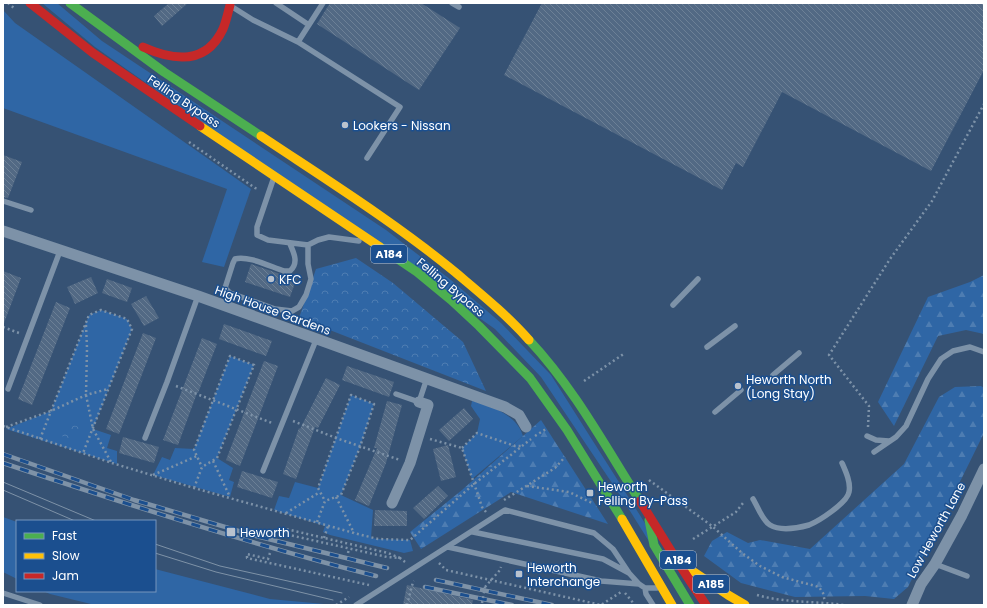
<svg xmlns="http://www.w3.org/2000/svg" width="987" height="608" font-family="Poppins,sans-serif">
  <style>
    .green { fill: #2f66a5 }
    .forest { fill: url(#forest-firs) }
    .park { fill: url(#park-crowns) }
    .building { fill: url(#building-back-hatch) }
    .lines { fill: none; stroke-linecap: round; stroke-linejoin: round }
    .path { stroke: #7d92a8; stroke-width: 2.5; stroke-dasharray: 2 3; stroke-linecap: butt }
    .lane { stroke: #7d92a8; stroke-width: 5.5 }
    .street { stroke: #7d92a8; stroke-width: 11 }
    .fast { stroke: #4caf50; stroke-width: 9 }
    .slow { stroke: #ffc107; stroke-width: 9 }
    .jam { stroke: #c62828; stroke-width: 9 }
    .tram { stroke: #7e92a7; stroke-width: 1 }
    .rail-casing { stroke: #7e92a7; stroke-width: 4.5 }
    .rail { stroke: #1b4f8f; stroke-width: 3; stroke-dasharray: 9; stroke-linecap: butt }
    .path-bridge { stroke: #7d92a8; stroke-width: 2.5; stroke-dasharray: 2 3; stroke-linecap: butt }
    .poi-dot { fill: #b9c2ce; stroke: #1b4f8f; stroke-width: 1.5 }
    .labels { text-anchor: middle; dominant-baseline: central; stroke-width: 3; stroke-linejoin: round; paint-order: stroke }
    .shield { fill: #1b4f8f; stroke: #bbcadd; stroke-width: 1 }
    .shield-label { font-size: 11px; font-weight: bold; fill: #fff }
    .street-label { font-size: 12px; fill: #fff; stroke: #1b4f8f }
    .poi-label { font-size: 12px; fill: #fff; stroke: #1b4f8f; text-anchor: start }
  </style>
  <defs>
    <pattern id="forest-firs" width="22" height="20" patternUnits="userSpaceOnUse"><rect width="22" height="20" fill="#2f66a5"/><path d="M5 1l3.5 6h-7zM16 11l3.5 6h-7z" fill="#4e7db2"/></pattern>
    <pattern id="park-crowns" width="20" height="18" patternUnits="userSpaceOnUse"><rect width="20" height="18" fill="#2f66a5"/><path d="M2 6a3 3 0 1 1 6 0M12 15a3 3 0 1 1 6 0" fill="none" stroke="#4e7db2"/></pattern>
    <pattern id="building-back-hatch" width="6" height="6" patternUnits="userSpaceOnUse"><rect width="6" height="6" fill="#526984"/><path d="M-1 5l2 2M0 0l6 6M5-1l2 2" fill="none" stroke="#6c8096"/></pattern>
  </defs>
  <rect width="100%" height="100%" fill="#365274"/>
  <path class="green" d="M 42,3 L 57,3 L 102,41 L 386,230 L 451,280 L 501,323 L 551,375 L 655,539 L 650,543 L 620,495 L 541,377 L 495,329 L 95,47 Z
    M 3,10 L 15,23 L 251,189 L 224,267 L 202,262 L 227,189 L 3,108 Z
    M 101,310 L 127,319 L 132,329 L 93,429 L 111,435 L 107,448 L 117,451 L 117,464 L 6,429 L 51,411 L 89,315 Z
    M 230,356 L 254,365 L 217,458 L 233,468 L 229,480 L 234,482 L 230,497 L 153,475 L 162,457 L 170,460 L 175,448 L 194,449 Z
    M 351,395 L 374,404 L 360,447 L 341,495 L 373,510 L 371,538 L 378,539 L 410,540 L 413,551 L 404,553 L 330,535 L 323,532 L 325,526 L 274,510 L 279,496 L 289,498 L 295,482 L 318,488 Z
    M 472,401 C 492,406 517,415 523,436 L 472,479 L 462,448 L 477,433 L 480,419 L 471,406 Z
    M 3,517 L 17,522 L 17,579 L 3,572 Z
    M 155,569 L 270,599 L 324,604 L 95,605 L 50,594 L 43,591 L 155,591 Z"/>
  <path class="forest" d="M 984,275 L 984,334 L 966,330 L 938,336 L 894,426 L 878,402 L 928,297 L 970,282 Z
    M 981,386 L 984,388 L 984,433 L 908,587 L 894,599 L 865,596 L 795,597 L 741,583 L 704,556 L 712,541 L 727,532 L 748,543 L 760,540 L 810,549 L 904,464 L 939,397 L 955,387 Z
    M 541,420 L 608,524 L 511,492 L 421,549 L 410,532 L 462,490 Z"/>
  <path class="park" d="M 356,258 L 393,283 L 463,342 L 486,391 L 299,318 L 316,269 Z
    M 62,421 L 79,427 L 75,440 L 58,435 Z"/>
  <path class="building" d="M 169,3 L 188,3 L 162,26 L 154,16 Z
    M 330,3 L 421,3 L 460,28 L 419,90 L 317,24 Z
    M 542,3 L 984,3 L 984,70 L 931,171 L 782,92 L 743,167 L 736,163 L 722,190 L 504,75 Z
    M 3,155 L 22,162 L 8,198 L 3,197 Z
    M 251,264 L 283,275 L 292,275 L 297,277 L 290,297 L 245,282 Z
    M 3,271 L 21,278 L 4,323 L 3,323 Z
    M 91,277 L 98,293 L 75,304 L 67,287 Z
    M 107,279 L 132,288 L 127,302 L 102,293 Z
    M 146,296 L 159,318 L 144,326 L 131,304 Z
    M 56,302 L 70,308 L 32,405 L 18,399 Z
    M 224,324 L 272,341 L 266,356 L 219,339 Z
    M 143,333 L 156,338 L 119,434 L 106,429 Z
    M 202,338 L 217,344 L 198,393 L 197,393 L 178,445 L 163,440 Z
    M 264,361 L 278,366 L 240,466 L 226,460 Z
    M 347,366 L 394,382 L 389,397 L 342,380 Z
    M 326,378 L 340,385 L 318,428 L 315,427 L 296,479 L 283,474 L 299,428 L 300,429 Z
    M 387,401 L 402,405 L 386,463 L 369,506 L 355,500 L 377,448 L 374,448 Z
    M 464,408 L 473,419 L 449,441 L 439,430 Z
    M 123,437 L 159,447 L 154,463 L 119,453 Z
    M 448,445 L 456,477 L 441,481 L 433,449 Z
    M 242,471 L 278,482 L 272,498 L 237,487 Z
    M 438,486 L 448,496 L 424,519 L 413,508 Z
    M 375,510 L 407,511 L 407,526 L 374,526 Z
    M 407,585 L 473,600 L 472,605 L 403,605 Z"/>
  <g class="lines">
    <path class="path" d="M 8,3 L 14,8
      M 189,142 L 255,188 L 259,189
      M 86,325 L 87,348 L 86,395 L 93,429 L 111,462
      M 3,327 L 19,333
      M 584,381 L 625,353
      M 176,386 L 272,423
      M 293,421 L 336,438 L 400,460
      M 3,426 L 112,463 L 194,488 L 354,533 L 378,539 L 410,540 L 474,484 L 531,439
      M 6,427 L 51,411 L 86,395 L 108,389
      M 868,427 L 869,406 L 829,355 L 890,259 L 932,201 L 984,104
      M 535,436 L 546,429
      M 40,439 L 89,315 L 101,310 L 127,319 L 132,329 L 83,453
      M 430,439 L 462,448 L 482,507 L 486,512
      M 462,448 L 477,433 L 515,446 L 521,446
      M 213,461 L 230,497
      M 153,475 L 197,456
      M 649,480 L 712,526 L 742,553 L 760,566 L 782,577 L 819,587 L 823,593 L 825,602
      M 527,486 L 569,492 L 592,503
      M 194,488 L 202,467 L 217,458 L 254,365 L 230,356 L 194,450 L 202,467
      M 336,497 L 354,533
      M 504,500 L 555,468 L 565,457
      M 286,513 L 320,492
      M 317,522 L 325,501 L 341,495 L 360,447 L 374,404 L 351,395 L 318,488 L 325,501
      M 324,538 L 328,526
      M 693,539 L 736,512 L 743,503
      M 270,553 L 268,559 L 247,554 L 247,558 L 369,585
      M 348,553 L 349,549
      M 400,558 L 388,553 L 286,529 L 285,534 L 387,557 L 400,558 L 405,562
      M 439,563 L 446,570 L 601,605 L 621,592
      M 485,587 L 500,570 L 501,567
      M 625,593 L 635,605
      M 757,595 C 785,603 814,601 844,605
      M 336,605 L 349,597
      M 407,605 L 413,582 L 414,581"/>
    <path class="lane" d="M 276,3 L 309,25
      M 452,3 L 459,7
      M 234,8 L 253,20 L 298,42 L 400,107 L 367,158
      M 298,42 L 323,3
      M 273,180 L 257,227 L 257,235 L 268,240 L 308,245 L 318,240 L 329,237 L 359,241
      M 3,201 L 31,210
      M 290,244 C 294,253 299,263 290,271 L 284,271 C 271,267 248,255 235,259 L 233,263 L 225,288 L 230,293 L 275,309 L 292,311 L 299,307 L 306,295 L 311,279 L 308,264 L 308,245
      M 673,305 L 698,279
      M 707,347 L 735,326
      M 773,375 L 799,353
      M 8,389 L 60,251
      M 396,394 L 419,402 L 427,378
      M 715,412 L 741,390
      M 867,436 L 876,440 L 889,441
      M 145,438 L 167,382 L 198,296
      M 874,452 L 896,437 L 906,426 L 928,379 L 941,359 L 953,351 L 970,347 L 984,352
      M 263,471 L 316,340
      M 753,499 C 758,507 762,520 770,525 C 780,531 798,528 809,525 C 819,521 847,503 849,492 C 851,483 846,472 842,463
      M 473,532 L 603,559 L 629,573 L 639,584 L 645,588 L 657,588
      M 448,547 L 601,581 L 639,584
      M 935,564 L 967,576
      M 645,588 L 646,594 L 653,605
      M 3,593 L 40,605
      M 356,605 L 505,510 L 594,533 L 613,549 L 629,573"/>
    <path class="street" d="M 3,231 L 198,296 L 505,407 L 519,415 L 526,427
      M 392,503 L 410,463 L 428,405 L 419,402
      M 912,605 L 921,584 L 935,564 L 962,515 L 984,469"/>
    <path class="fast" d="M 70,3 L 164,72 L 261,136
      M 380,247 L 417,272 L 451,300 L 479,326 L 530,378 L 567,430 L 622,519
      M 529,340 C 574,388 605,446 640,501
      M 649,520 L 654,545 L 690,605"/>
    <path class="slow" d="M 200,126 L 380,247
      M 261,136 C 327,180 394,222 455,272 C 481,294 507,315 529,340
      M 622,519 L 672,605
      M 679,562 L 728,595 L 745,605"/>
    <path class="jam" d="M 30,3 L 93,53 L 200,126
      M 143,47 C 174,61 206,65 223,29 C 226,22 228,13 230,5
      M 640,501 C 662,536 683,572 706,605"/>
    <path class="tram" d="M 3,482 L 96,521
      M 3,490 L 75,521
      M 155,544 L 220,566 L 342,593
      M 155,553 L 216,572 L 333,600"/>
    <g class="rail-casing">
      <path id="rail" d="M 3,454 L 134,500 L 256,536 L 387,568
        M 3,463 C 126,504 250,544 376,576
        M 436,580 L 552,605
        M 425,587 L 512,605"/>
    </g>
    <use href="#rail" class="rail"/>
    <path class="path-bridge" d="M 482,603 L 485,587"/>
  </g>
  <g class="poi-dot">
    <circle cx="345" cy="125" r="4"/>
    <circle cx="271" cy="279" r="4"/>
    <circle cx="738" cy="386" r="4"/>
    <rect x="586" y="489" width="8" height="8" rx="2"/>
    <rect x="226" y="527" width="10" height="10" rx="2"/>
    <rect x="515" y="570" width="8" height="8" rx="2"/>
  </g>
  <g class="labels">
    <g class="shield">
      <rect x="371" y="245" width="36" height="18" rx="3"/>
      <rect x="660" y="551" width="36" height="18" rx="3"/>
      <rect x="693" y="575" width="36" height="18" rx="3"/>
    </g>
    <g class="shield-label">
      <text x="389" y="254">A184</text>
      <text x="678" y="560">A184</text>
      <text x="711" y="584">A185</text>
    </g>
    <g class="street-label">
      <text transform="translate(184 101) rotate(34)">Felling Bypass</text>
      <text transform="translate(451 287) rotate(40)">Felling Bypass</text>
      <text transform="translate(273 310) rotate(20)">High House Gardens</text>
      <text transform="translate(936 530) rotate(-61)">Low Heworth Lane</text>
    </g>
    <g class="poi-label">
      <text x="353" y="125">Lookers - Nissan</text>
      <text x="279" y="279">KFC</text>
      <text x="746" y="379">Heworth North<tspan x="746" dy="14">(Long Stay)</tspan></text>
      <text x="598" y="486">Heworth<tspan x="598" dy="14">Felling By-Pass</tspan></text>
      <text x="240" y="532">Heworth</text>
      <text x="527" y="567">Heworth<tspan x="527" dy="14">Interchange</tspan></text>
    </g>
  </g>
  <rect width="987" height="608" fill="none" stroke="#ffffff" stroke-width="8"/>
  <rect x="16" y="520" width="140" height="72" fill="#1b4f8f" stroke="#7695bc"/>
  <rect x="24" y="533" width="20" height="6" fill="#4caf50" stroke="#7695bc"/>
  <text x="52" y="540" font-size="12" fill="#ffffff">Fast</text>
  <rect x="24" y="553" width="20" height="6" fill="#ffc107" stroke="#7695bc"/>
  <text x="52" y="560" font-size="12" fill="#ffffff">Slow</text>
  <rect x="24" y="573" width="20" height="6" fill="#c62828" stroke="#7695bc"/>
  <text x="52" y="580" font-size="12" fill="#ffffff">Jam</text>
</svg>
